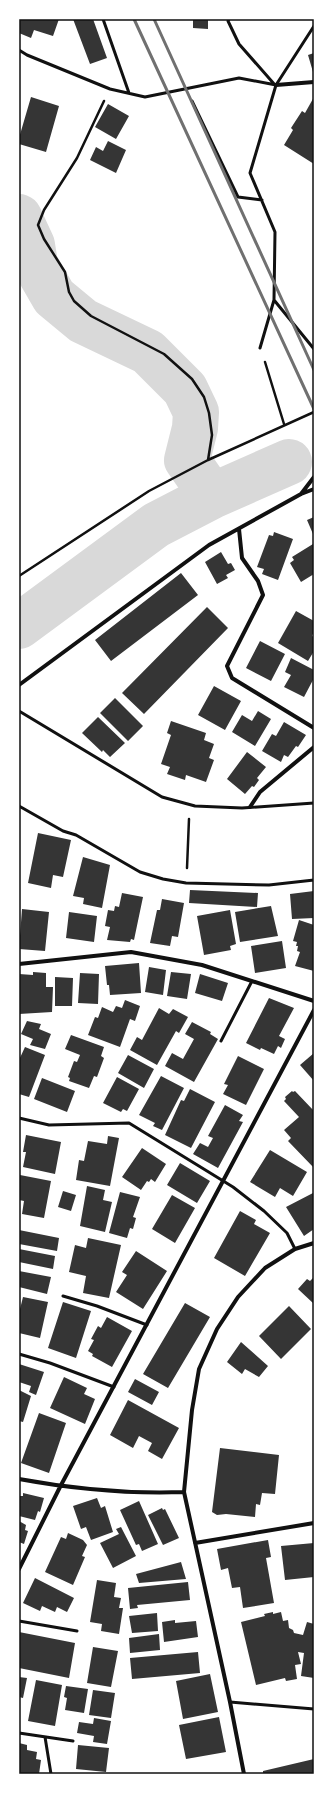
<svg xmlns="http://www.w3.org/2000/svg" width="333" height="1793" font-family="'Fira Sans Condensed',sans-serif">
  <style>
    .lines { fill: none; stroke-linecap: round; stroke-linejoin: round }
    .river { stroke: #d9d9d9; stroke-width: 46 }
    .building { fill: #353535 }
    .path { stroke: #111; stroke-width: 2.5 }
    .service { stroke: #111; stroke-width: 3 }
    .minor { stroke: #111; stroke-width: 4 }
    .rail { stroke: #707070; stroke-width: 3 }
    .neatline { fill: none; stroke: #111; stroke-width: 1.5 }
  </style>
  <rect width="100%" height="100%" fill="#fff"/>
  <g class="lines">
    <path class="river" d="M 19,217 L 32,245 L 35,264 L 54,297 L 83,321 L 148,352 L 185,389 L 196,412 L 195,428 L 187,460 L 212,496
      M 19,626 L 156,525 L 212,496 L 289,462"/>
  </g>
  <path class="building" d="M 19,19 L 59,19 L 53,36 L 34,30 L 31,38 L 19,33 Z
    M 73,19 L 93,19 L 107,58 L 90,64 Z
    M 193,19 L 208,19 L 208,29 L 193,28 Z
    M 314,53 L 314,72 L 313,72 L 308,55 Z
    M 31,97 L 59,106 L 46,152 L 19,144 L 19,138 Z
    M 314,97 L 314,164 L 284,145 L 293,130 L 291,128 L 302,111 L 305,113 Z
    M 108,104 L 129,116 L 116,139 L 95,127 Z
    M 108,141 L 126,150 L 116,173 L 90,160 L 96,147 L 103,151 Z
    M 314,517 L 314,534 L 313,534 L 307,520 Z
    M 274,532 L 293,539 L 278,580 L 262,574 L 264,569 L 257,567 L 269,535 L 273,536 Z
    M 313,544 L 314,574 L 301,582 L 290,563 L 294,560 L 292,557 Z
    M 221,552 L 228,564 L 231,563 L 235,570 L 226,575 L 228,578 L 217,584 L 205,562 Z
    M 181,573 L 198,595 L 111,661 L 95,640 Z
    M 207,607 L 228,628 L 144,714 L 122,693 Z
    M 296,611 L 314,621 L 314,631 L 312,636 L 314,637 L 314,651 L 308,661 L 278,643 Z
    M 260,641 L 285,654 L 271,681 L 246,668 Z
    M 291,658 L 314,670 L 314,678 L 304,697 L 284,687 L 291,675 L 285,672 Z
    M 214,686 L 241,701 L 225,730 L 198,715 Z
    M 115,698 L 143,726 L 128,741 L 100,713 Z
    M 258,711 L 271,719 L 255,746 L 232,732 L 242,715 L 252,721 Z
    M 98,717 L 125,743 L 110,757 L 103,750 L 102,752 L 82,733 Z
    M 171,721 L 206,733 L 204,740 L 214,744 L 209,758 L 214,760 L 206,782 L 186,775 L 185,780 L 167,774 L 170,767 L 161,764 L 171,735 L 167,733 Z
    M 284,722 L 306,735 L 298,747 L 296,746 L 288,757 L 284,755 L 281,762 L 262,751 L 272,734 L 276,736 Z
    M 247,752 L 266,767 L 257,778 L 259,780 L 254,787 L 252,786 L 245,794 L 227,779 Z
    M 38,833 L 71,840 L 63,877 L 53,875 L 51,888 L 28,883 Z
    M 83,857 L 110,865 L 102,908 L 83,904 L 84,898 L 73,896 Z
    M 190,890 L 258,893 L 257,907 L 189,903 Z
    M 314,891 L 314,918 L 292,919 L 290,894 Z
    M 122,893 L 143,897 L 134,940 L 131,939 L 130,942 L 107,940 L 110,927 L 105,926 L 108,910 L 114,911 L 115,906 L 119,907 Z
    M 162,899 L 184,903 L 178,937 L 172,936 L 170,946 L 150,943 L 157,910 L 160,910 Z
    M 271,906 L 278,936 L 240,942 L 235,912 Z
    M 22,909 L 49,912 L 45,951 L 19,949 Z
    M 230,910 L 236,944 L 230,946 L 231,950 L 204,955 L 197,916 Z
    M 69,912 L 97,916 L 94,942 L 66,938 Z
    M 299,920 L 314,925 L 314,971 L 295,966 L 300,952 L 297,951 L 298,946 L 296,946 L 297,942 L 293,941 Z
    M 282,941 L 286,968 L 255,973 L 251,946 Z
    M 139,963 L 141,993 L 110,995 L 109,985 L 107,985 L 105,966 Z
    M 149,967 L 166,970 L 163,995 L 145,992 Z
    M 33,972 L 46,973 L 46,987 L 53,987 L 52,1012 L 19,1014 L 19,974 L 33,975 Z
    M 171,972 L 191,974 L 187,999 L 167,996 Z
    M 80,973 L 99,974 L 98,1004 L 78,1003 Z
    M 200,974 L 228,983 L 222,1001 L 195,993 Z
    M 55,977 L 73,978 L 72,1006 L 55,1006 Z
    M 269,998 L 294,1008 L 279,1036 L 285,1039 L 281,1048 L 278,1046 L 274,1054 L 261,1048 L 260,1050 L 246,1043 Z
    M 125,1000 L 140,1006 L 135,1021 L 130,1019 L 120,1047 L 88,1035 L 95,1017 L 98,1018 L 102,1007 L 113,1012 L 116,1006 L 122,1008 Z
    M 159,1008 L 169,1014 L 173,1009 L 188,1017 L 179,1033 L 176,1031 L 157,1065 L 130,1050 L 137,1037 L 142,1040 Z
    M 27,1021 L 41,1024 L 39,1029 L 51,1034 L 45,1049 L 30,1045 L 33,1039 L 21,1034 Z
    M 192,1022 L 211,1032 L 210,1034 L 218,1039 L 194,1082 L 165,1066 L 172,1053 L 183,1059 L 194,1039 L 185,1034 Z
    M 71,1035 L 104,1047 L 101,1056 L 104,1058 L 97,1077 L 94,1076 L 89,1088 L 69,1081 L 70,1078 L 68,1077 L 74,1061 L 77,1062 L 80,1055 L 65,1049 Z
    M 25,1047 L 45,1055 L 29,1097 L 19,1094 L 19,1060 Z
    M 314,1053 L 314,1081 L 300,1065 Z
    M 128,1055 L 154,1069 L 144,1088 L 118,1073 Z
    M 238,1056 L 264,1069 L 246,1105 L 223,1094 L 228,1085 L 224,1084 Z
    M 161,1076 L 184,1088 L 162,1130 L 153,1126 L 155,1123 L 139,1115 Z
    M 117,1077 L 139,1089 L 127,1111 L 123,1109 L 121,1112 L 103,1103 Z
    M 42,1078 L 75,1091 L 67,1112 L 34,1099 Z
    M 190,1089 L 215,1102 L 191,1148 L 165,1135 L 181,1100 L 184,1101 Z
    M 292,1091 L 293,1092 L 295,1091 L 314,1111 L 314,1168 L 288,1141 L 291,1138 L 284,1130 L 299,1117 L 284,1101 L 286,1099 L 285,1097 Z
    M 225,1105 L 243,1115 L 239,1121 L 243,1122 L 218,1168 L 193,1154 L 200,1143 L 208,1147 L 213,1138 L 208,1136 Z
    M 26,1135 L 61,1142 L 55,1174 L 23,1167 L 26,1152 L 23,1152 Z
    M 108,1136 L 119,1138 L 110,1186 L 76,1180 L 79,1160 L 84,1161 L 88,1141 L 107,1144 Z
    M 142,1148 L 166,1164 L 155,1182 L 151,1179 L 149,1182 L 147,1181 L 141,1190 L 122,1177 Z
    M 270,1150 L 307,1172 L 293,1196 L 280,1188 L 275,1197 L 250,1182 Z
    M 180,1163 L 210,1181 L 197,1203 L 167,1185 Z
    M 20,1175 L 51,1181 L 44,1218 L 22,1214 L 24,1201 L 19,1200 Z
    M 87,1186 L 105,1190 L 103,1200 L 112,1202 L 105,1232 L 80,1226 Z
    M 63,1191 L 76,1195 L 71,1211 L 58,1207 Z
    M 120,1192 L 140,1197 L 133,1217 L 136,1218 L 133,1229 L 130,1228 L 127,1238 L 109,1233 Z
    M 313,1193 L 314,1229 L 304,1236 L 286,1207 Z
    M 172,1195 L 195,1208 L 175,1243 L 152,1229 Z
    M 240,1211 L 256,1220 L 254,1224 L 270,1233 L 245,1276 L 214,1258 Z
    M 19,1230 L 59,1238 L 57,1251 L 19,1244 Z
    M 88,1238 L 121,1245 L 109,1298 L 83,1293 L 86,1276 L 69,1272 L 75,1245 L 86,1248 Z
    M 19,1249 L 55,1256 L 53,1269 L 19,1262 Z
    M 136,1251 L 167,1271 L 143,1309 L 116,1292 L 127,1275 L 122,1272 Z
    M 19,1271 L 51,1277 L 47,1294 L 19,1287 Z
    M 314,1277 L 314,1304 L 298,1289 L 307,1279 L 310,1281 Z
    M 23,1297 L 48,1302 L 40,1338 L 19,1333 L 19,1313 Z
    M 63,1302 L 91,1311 L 76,1358 L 48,1348 Z
    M 185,1303 L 210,1317 L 168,1388 L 143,1374 Z
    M 289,1306 L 311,1329 L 281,1359 L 259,1336 Z
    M 107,1317 L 132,1331 L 112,1367 L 92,1356 L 93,1354 L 88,1351 L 94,1340 L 91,1339 L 98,1326 L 101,1328 Z
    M 241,1342 L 268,1366 L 259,1377 L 245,1369 L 242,1374 L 227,1362 Z
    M 19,1364 L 44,1372 L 36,1395 L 29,1392 L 31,1386 L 19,1382 Z
    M 64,1377 L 87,1388 L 84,1394 L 95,1399 L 85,1424 L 50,1408 Z
    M 135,1379 L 159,1392 L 152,1405 L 128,1392 Z
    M 19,1390 L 31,1396 L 23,1422 L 19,1421 Z
    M 128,1400 L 179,1428 L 162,1459 L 148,1451 L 152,1443 L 139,1436 L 133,1448 L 110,1435 Z
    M 39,1413 L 66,1423 L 49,1473 L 21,1463 Z
    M 220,1448 L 279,1455 L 275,1494 L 262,1493 L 260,1505 L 256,1504 L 255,1517 L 226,1514 L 217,1515 L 212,1512 Z
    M 23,1493 L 44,1498 L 40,1512 L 38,1511 L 35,1520 L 19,1516 L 19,1496 L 23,1496 Z
    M 97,1498 L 101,1508 L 105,1506 L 113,1532 L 91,1540 L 86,1527 L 81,1529 L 73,1506 Z
    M 139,1501 L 158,1544 L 142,1551 L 139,1544 L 136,1545 L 120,1510 Z
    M 162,1508 L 163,1510 L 165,1509 L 179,1538 L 163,1545 L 148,1515 Z
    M 19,1521 L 26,1525 L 25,1530 L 28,1531 L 24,1544 L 19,1542 Z
    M 121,1527 L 136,1556 L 113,1568 L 100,1543 L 119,1534 L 116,1529 Z
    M 68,1533 L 83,1540 L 87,1545 L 82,1556 L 85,1557 L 73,1585 L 45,1572 L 61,1537 L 66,1539 Z
    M 268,1540 L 271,1557 L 266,1558 L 274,1603 L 243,1608 L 240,1587 L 232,1588 L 228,1568 L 221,1570 L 217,1549 Z
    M 314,1543 L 314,1577 L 285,1580 L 281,1546 Z
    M 181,1562 L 186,1579 L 139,1583 L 136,1574 Z
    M 35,1578 L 74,1598 L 67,1612 L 57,1607 L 55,1612 L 42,1606 L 40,1611 L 23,1603 Z
    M 97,1580 L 116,1583 L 114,1597 L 121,1598 L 119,1608 L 123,1608 L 119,1634 L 101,1631 L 102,1624 L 90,1622 Z
    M 188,1582 L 190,1600 L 137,1605 L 138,1608 L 130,1609 L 128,1588 Z
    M 273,1612 L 273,1614 L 281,1612 L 283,1621 L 288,1620 L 289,1628 L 293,1630 L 294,1633 L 303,1635 L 307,1622 L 314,1624 L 314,1678 L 301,1676 L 304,1653 L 298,1652 L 301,1664 L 295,1665 L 297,1679 L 286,1681 L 285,1678 L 256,1685 L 241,1622 L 265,1616 L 264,1614 Z
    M 157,1613 L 158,1631 L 132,1633 L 129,1616 Z
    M 175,1620 L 175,1623 L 196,1621 L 198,1637 L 164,1642 L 162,1622 Z
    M 19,1632 L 75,1643 L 69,1678 L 19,1668 Z
    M 159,1634 L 160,1650 L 130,1653 L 129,1638 Z
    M 93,1647 L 118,1651 L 111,1687 L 87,1683 Z
    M 198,1652 L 200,1673 L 132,1679 L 130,1658 Z
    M 210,1674 L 218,1712 L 183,1719 L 176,1681 Z
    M 19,1677 L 27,1678 L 23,1698 L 19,1697 Z
    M 36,1680 L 62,1685 L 55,1726 L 28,1721 Z
    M 66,1686 L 88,1689 L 84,1713 L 65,1710 L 67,1698 L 64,1697 Z
    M 93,1690 L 115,1693 L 111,1718 L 89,1715 Z
    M 219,1717 L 226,1752 L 186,1759 L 179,1725 Z
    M 94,1718 L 111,1721 L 107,1744 L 93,1742 L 94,1736 L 77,1733 L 79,1722 L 93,1724 Z
    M 19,1743 L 27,1745 L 27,1750 L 37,1752 L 36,1759 L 41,1760 L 39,1774 L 19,1774 Z
    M 78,1745 L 109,1748 L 106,1772 L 76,1769 Z
    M 314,1759 L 314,1774 L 263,1774 L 263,1771 Z"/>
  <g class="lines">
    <path class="path" d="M 104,101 L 77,158 L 44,210 L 38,225 L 44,239 L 65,272 L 69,292 L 74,301 L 91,316 L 164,354 L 192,379 L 204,397 L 209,413 L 212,435 L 208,460
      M 265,362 L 284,424
      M 19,576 L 149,491 L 208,460 L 314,412
      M 187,868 L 189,819"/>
    <path class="service" d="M 103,19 L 129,93
      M 229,19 L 228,21 L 239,44 L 275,85
      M 314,26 L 276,85 L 250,173 L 275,232 L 274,300 L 314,349
      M 19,50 L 27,55 L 110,89 L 145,97 L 239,78 L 276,85
      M 192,101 L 238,197 L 262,200
      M 260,348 L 274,300
      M 19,711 L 162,797 L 195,806 L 242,808 L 314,803
      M 19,806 L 63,831 L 76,835 L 140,872 L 163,879 L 186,883 L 269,885 L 314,880
      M 221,1041 L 252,981
      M 19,1118 L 49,1125 L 129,1123 L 233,1187 L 264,1211 L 287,1233 L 295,1249
      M 63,1296 L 97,1306 L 147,1325
      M 19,1354 L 50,1363 L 114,1387
      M 19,1621 L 77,1631
      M 230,1702 L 314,1709
      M 19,1733 L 73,1741
      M 45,1737 L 51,1774"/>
    <path class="minor" d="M 276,85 L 314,82
      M 301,494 L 314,477
      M 239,529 L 242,558 L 258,581 L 263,595 L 227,666 L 232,678 L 314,728
      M 19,685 L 209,545 L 301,494 L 314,489
      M 250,807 L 260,792 L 314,747
      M 19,964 L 131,952 L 202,965 L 314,1001
      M 19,1479 C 73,1489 129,1494 184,1492
      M 195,1543 L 314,1523
      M 19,1569 L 60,1487 L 314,1010
      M 244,1774 L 230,1702 L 184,1492 L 192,1410 L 199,1369 L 217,1329 L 238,1297 L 265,1268 L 295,1249 L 314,1243"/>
    <path class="rail" d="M 134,19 L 314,409
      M 154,19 L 314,370"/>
  </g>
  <rect width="333" height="1793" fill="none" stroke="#ffffff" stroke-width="40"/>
  <rect x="20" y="20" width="293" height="1753" class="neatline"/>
</svg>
